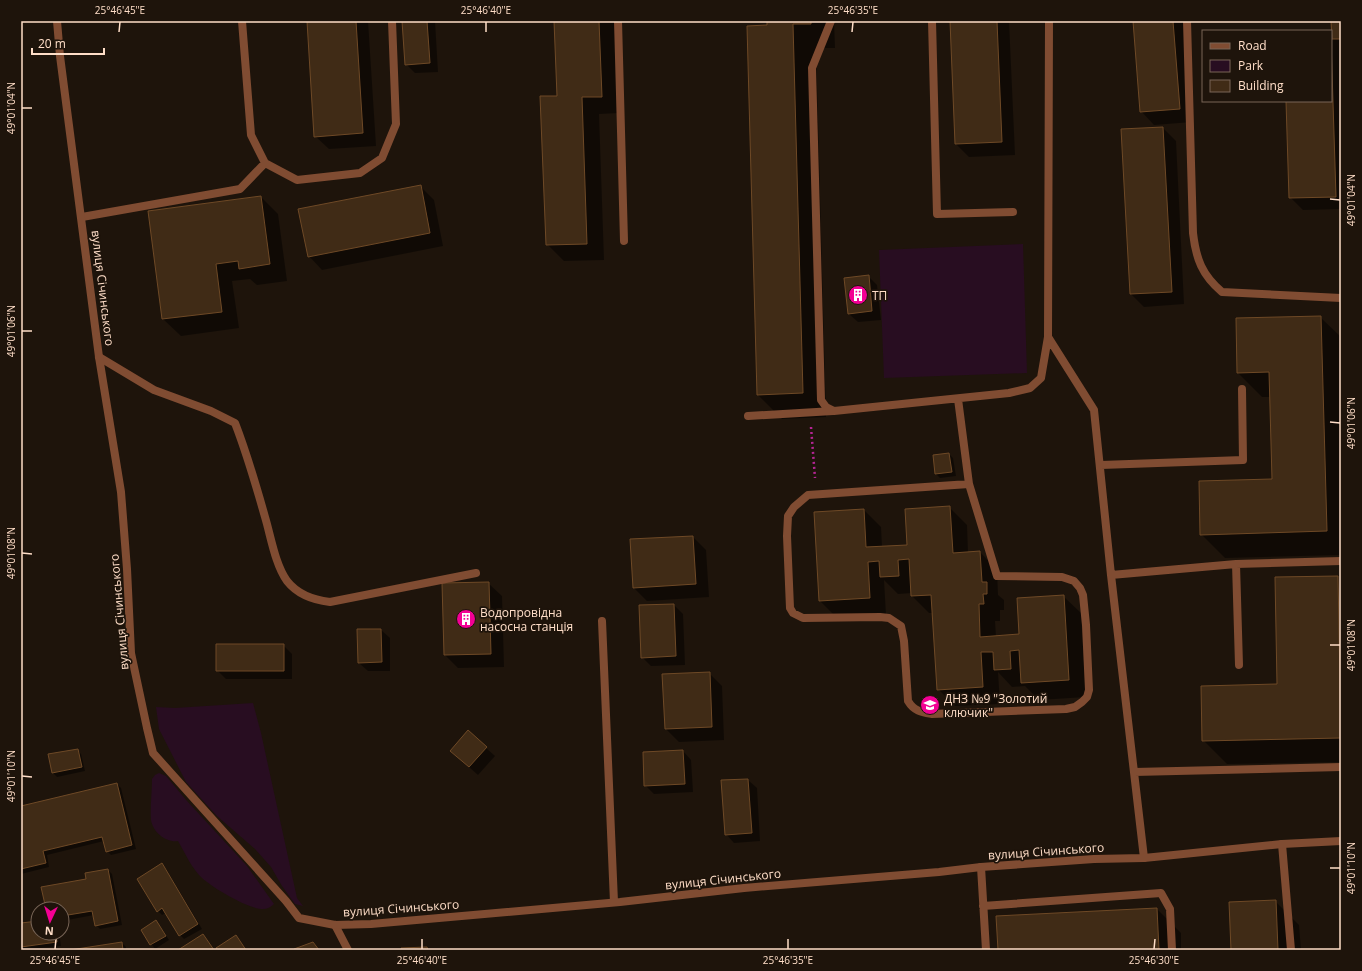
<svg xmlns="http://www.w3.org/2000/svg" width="1362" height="971" font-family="'Open Sans',sans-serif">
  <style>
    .green { fill: #280d21 }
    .shadow { fill: #0007 }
    .building { fill: #402b16; stroke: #6e4926 }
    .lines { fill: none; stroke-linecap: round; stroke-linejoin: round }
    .path { stroke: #b52594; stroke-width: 2.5; stroke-dasharray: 2 3; stroke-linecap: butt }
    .service { stroke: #804c32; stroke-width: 8 }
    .minor { stroke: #804c32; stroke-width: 8 }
    .ticks { fill: none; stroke: #ffdec8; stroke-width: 1.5 }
    .labels { text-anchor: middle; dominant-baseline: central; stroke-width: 3.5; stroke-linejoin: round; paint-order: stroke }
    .street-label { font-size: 12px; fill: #ffdec8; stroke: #1e140b }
    .poi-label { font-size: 12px; fill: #ffdec8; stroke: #1e140b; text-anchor: start }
    .neatline { fill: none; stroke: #ffdec8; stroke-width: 1.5 }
    .ticks-label { font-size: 10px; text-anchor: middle; fill: #ffdec8 }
  </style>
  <rect width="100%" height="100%" fill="#1e140b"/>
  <path class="green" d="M 1023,244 L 1027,373 L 884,378 L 879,250 Z
    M 253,703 L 261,733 L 297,898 L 303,906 L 295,904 L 282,886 L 271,867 L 255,849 L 217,816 L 186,782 L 159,729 L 156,707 L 175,708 Z
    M 159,773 L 166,776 L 187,801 L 247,866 L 274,904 C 271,907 267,909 263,909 C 248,909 213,888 202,878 C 192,869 185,853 178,841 C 167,843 153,833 151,820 C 150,807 152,792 152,779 L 155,775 Z"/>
  <path class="shadow" d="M 308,21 L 368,21 L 376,146 L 329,149 L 315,136 Z
    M 403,21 L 435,21 L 438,72 L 415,73 L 406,64 Z
    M 555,21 L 615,21 L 619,113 L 599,114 L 604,260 L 564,261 L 547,244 L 558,97 Z
    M 768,21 L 834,21 L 835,48 L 816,48 L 826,417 L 782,419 L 758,395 Z
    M 951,21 L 1009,21 L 1015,155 L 969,157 L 956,144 Z
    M 1134,21 L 1185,21 L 1192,122 L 1154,125 L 1141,111 Z
    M 1332,21 L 1341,21 L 1341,209 L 1303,210 L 1290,197 L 1287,101 L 1331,101 L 1331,40 L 1333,40 Z
    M 1163,128 L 1176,141 L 1184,304 L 1144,307 L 1131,294 Z
    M 421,187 L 434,200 L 443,246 L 322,270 L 309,256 Z
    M 261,197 L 278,214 L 287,281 L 257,285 L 250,279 L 232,281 L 239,328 L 181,336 L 163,319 L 149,212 Z
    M 868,276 L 877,285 L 881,320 L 858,322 L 849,314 Z
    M 1320,317 L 1341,337 L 1341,555 L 1225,558 L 1201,534 L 1273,480 L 1270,397 L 1262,397 L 1238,373 Z
    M 949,454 L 953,458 L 956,476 L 940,478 L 936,474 Z
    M 949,507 L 967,525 L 968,553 L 980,552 L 997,570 L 998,595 L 1004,600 L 1004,610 L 1000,610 L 1000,621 L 995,621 L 996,637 L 1020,635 L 1063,596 L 1081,613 L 1086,697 L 1039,700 L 1025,686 L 1012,687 L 998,672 L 1000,704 L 955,706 L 938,689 L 933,613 L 929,613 L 912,596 L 912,593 L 898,594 L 884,580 L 886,615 L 837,618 L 820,601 L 864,510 L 881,527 L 882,547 L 908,546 Z
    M 693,537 L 706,550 L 709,597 L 647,601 L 634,588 Z
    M 1338,577 L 1341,580 L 1341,762 L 1227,764 L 1203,740 L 1278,685 Z
    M 488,583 L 502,596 L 504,667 L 458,668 L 445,655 Z
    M 674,605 L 683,614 L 685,665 L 651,666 L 642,657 Z
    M 381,630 L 390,638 L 390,671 L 368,671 L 359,663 Z
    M 283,645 L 292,654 L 292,679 L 226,679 L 217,670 Z
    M 709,673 L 722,686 L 724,740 L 679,742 L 666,729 Z
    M 486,748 L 495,756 L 478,775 L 451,751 Z
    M 77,750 L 81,754 L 85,771 L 57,777 L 53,773 Z
    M 683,751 L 691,760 L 693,792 L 654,794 L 645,785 Z
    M 748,780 L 757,788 L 760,841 L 734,843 L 726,834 Z
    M 117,784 L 121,788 L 136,849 L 111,855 L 107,851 L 104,841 L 47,855 L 49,867 L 21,874 L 21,807 Z
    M 161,865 L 166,869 L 202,929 L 184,939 L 180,935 L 166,913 L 162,915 L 158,911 Z
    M 108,870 L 112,874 L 122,925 L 100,929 L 96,925 L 94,915 L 62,921 L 62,909 L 47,909 L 87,879 Z
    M 1275,901 L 1299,925 L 1301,950 L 1232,950 Z
    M 1157,909 L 1181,933 L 1181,950 L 999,950 Z
    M 38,922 L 38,933 L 59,933 L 61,946 L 21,950 L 21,924 Z
    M 156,922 L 160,926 L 169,940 L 155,949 L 142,930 Z
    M 203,935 L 214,950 L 180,950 Z
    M 122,943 L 126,947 L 126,950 L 76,950 Z"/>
  <path class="building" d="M 307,21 L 356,21 L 363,133 L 314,137 Z
    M 402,21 L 427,21 L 430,63 L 405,65 Z
    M 554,21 L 599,21 L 602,97 L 582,97 L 587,244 L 546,245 L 540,96 L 557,96 Z
    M 767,21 L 811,21 L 811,24 L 793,24 L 803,393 L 757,395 L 747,26 L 767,25 Z
    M 950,21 L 997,21 L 1002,142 L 955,144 Z
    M 1133,21 L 1173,21 L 1180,109 L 1140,112 Z
    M 1331,21 L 1341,21 L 1341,39 L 1332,39 Z
    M 1331,39 L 1336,197 L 1289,198 L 1286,101 L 1331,101 Z
    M 1163,127 L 1172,292 L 1130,294 L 1121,129 Z
    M 421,185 L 430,233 L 308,257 L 298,209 Z
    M 261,196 L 270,264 L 239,269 L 238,261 L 216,264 L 222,312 L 162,319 L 148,211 Z
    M 869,275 L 872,311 L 848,314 L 844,278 Z
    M 1321,316 L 1327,531 L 1200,535 L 1199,481 L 1272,479 L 1269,372 L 1237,373 L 1236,318 Z
    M 949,453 L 952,472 L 935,474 L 933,455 Z
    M 950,506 L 953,553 L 980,551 L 982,582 L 987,582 L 987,594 L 983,594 L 984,604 L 979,604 L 980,637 L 1019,634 L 1017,598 L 1064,595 L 1069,680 L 1021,683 L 1019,650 L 1010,651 L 1011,669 L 994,670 L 993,652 L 981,652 L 983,687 L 937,690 L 931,595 L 911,596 L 909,559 L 898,560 L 899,576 L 880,577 L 879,561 L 868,562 L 870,598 L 819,601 L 814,512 L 864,509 L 866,547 L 907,545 L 905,509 Z
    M 693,536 L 696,584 L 633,588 L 630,539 Z
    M 1338,576 L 1341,738 L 1202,741 L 1201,686 L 1277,684 L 1275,577 Z
    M 489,582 L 491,654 L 444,655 L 442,583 Z
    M 674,604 L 676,656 L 641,658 L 639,605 Z
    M 357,629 L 381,629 L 382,662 L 358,663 Z
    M 216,644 L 284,644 L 284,671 L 216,671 Z
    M 710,672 L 712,727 L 665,729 L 662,674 Z
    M 468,730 L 487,747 L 469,767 L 450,751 Z
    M 78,749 L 82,767 L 52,773 L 48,754 Z
    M 683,750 L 685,784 L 644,786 L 643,752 Z
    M 748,779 L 752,833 L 725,835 L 721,780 Z
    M 117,783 L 132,845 L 106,852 L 102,837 L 43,851 L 46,863 L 21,869 L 21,806 Z
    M 162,863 L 198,924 L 179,936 L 162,908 L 157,912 L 137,879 Z
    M 108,869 L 118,921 L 95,926 L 92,911 L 62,916 L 62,909 L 46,909 L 41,887 L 86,879 L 85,873 Z
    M 1276,900 L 1278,950 L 1231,950 L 1229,902 Z
    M 1157,908 L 1159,950 L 998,950 L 996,916 Z
    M 156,920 L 166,936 L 150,945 L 141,930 Z
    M 38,921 L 38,933 L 56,933 L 57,942 L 21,947 L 21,923 Z
    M 203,934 L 214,950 L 178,950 Z
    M 236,935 L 246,950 L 217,950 L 216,948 Z
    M 122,942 L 123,950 L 70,950 Z
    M 313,942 L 319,950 L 295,950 L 294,949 Z
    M 427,947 L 428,950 L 402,950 L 401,948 Z"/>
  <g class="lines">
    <path class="path" d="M 811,427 L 815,478"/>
    <path class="service" d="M 242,21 L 251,135 L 265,163 L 297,180 L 360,173 L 382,158 L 396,124 L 392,21
      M 618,21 L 624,241
      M 831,21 L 812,68 L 821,400 L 826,407 L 834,411 L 1009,393 L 1030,388 L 1041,378 L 1048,337
      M 932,21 L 937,214 L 1013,212
      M 1049,21 L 1048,337 L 1094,410 L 1111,575 L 1144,858
      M 1187,21 L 1193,233 C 1196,259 1202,275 1222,292 L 1341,298
      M 82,217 L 240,189 L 265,163
      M 99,357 L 154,390 L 211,411 L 235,423 C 247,454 256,485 265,517 C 271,537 275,564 287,581 C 298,595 313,600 330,602 L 476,573
      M 958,399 L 969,484
      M 748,416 L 833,411
      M 1101,465 L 1243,460 L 1242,389
      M 969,484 L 997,576 L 1062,577 L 1074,581 L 1080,588 L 1083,595 L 1086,625 L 1089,690 L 1087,697 L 1082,702 L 1075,707 L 1066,709 L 932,714 C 921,712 914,711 908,701 L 904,641 L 901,626 L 889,618 L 880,617 L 803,618 L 793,613 L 790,608 L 787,536 L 788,516 L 794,507 L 808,495 Z
      M 1236,564 L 1341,561
      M 1111,575 L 1236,564 L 1239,665
      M 602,621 L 614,902
      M 1134,772 L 1341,767
      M 1282,844 L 1291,950
      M 981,867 L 986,950
      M 983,906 L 1161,893 L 1170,909 L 1172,950
      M 335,925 L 348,950"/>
    <path class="minor" d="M 57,21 L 60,56 L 99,357 L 121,492 L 127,569 L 131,653 L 147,728 L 153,753 L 286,901 L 299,918 L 335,925 L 371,924 L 620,902 L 744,888 L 939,872 L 981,867 L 1094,859 L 1144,858 L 1282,844 L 1341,841"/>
  </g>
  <path class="ticks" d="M 119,32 L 120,22M 486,32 L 486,22M 852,32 L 853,22M 22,108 L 32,108M 1330,199 L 1340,200M 22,331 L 32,331M 1330,422 L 1340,423M 22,553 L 32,554M 1330,645 L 1340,645M 22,776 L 32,777M 1330,868 L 1340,868M 55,949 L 56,939M 422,949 L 422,939M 788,949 L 788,939M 1154,949 L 1155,939"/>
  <defs>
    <g id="building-disc" transform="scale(1)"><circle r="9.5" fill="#f30094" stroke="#1e140b"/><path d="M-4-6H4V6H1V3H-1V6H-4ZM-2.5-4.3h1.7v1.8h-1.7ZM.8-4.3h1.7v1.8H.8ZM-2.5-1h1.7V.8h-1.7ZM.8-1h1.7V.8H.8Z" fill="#fff"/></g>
    <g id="school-disc" transform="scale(1)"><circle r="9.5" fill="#f30094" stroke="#1e140b"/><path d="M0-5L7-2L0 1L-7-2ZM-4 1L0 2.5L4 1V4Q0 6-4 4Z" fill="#fff"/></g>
  </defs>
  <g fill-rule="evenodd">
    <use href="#building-disc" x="858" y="295"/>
    <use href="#building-disc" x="466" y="619"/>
    <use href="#school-disc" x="930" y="705"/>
  </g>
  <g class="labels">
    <g class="street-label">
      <text transform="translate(103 288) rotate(83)">вулиця Січинського</text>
      <text transform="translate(119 612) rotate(-95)">вулиця Січинського</text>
      <text transform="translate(1046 851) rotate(-4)">вулиця Січинського</text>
      <text transform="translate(723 879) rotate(-6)">вулиця Січинського</text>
      <text transform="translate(401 908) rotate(-4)">вулиця Січинського</text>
    </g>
    <g class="poi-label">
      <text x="872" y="295">ТП</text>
      <text x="480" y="612">Водопровідна<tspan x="480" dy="14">насосна станція</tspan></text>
      <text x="944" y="698">ДНЗ №9 "Золотий<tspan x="944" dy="14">ключик"</tspan></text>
    </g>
  </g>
  <rect width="1362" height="971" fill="none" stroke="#1e140b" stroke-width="44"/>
  <rect x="1202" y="30" width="130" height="72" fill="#1e140b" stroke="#786557"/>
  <rect x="1210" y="43" width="20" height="6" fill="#804c32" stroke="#786557"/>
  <text x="1238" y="50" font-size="12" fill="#ffdec8">Road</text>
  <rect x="1210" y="60" width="20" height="12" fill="#280d21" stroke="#786557"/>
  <text x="1238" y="70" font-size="12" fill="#ffdec8">Park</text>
  <rect x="1210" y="80" width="20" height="12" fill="#402b16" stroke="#786557"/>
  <text x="1238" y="90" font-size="12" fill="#ffdec8">Building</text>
  <g transform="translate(50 921) rotate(184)"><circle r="19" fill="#1e140b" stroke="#786557"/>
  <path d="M0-3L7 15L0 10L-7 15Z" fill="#f30094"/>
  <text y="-6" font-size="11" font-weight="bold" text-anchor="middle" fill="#ffdec8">N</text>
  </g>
  <path d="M32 48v6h72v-6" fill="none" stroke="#ffdec8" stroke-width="2"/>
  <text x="38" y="48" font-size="12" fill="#ffdec8" stroke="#1e140b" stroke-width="3" paint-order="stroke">20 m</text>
  <rect x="22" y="22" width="1318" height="927" class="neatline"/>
  <g class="ticks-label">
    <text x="120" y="14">25°46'45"E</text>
    <text x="486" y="14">25°46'40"E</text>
    <text x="853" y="14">25°46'35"E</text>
    <text transform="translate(11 108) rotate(-90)" y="4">49°01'04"N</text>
    <text transform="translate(1351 200) rotate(-90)" y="4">49°01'04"N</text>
    <text transform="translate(11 331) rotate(-90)" y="4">49°01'06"N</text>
    <text transform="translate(1351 423) rotate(-90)" y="4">49°01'06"N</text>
    <text transform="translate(11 553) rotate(-90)" y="4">49°01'08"N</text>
    <text transform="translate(1351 645) rotate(-90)" y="4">49°01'08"N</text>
    <text transform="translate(11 776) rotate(-90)" y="4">49°01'10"N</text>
    <text transform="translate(1351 868) rotate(-90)" y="4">49°01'10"N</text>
    <text x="55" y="964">25°46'45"E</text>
    <text x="422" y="964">25°46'40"E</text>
    <text x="788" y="964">25°46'35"E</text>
    <text x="1154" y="964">25°46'30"E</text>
  </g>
</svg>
